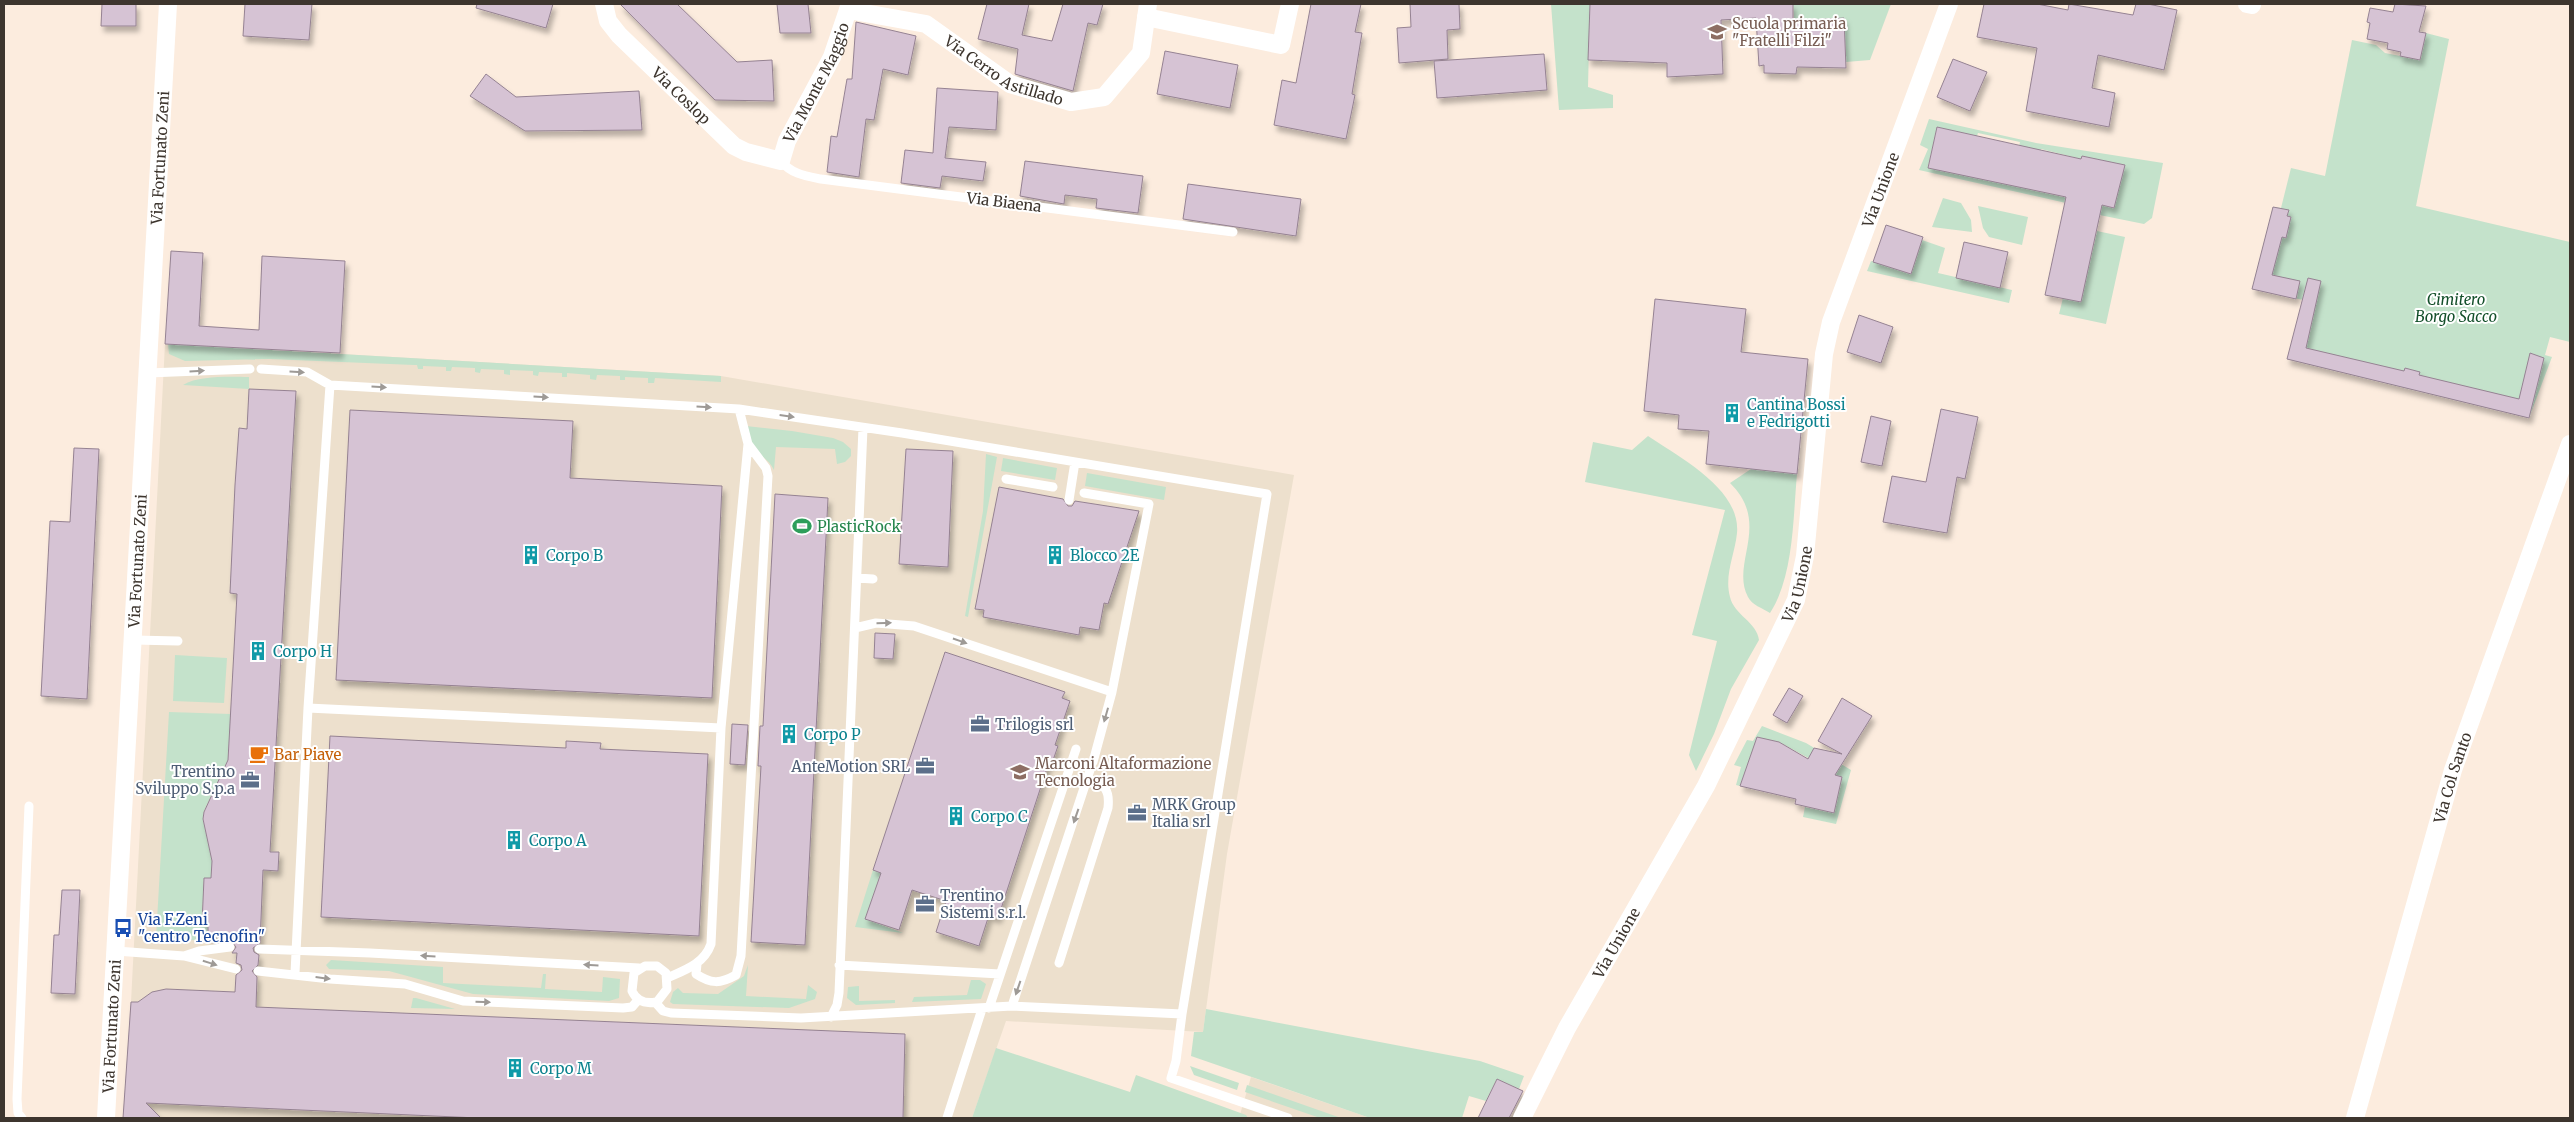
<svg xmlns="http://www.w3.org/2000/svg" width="2574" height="1122" font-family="Merriweather,serif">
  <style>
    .industrial { fill: #ede0cd }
    .green { fill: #c4e2cb; fill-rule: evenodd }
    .building { fill: #d6c3d4; stroke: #958292; filter: url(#shadow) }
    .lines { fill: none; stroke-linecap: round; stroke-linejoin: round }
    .lane { stroke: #fff; stroke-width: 9 }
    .street { stroke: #fff; stroke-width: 18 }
    .oneway { fill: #9e9a96 }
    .labels { text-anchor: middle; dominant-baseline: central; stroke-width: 4; stroke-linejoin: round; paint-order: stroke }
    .education-label { font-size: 15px; fill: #785e54; stroke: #fff; text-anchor: start }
    .street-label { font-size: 15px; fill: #3d352e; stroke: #fff }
    .park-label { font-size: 15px; font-style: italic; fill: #134f2a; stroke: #fff }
    .culture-label { font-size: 15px; fill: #0d838f; stroke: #fff; text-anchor: start }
    .leisure-label { font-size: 15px; fill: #27864d; stroke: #fff; text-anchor: start }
    .service-label { font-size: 15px; fill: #4e5e75; stroke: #fff; text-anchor: start }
    .food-label { font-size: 15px; fill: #c56008; stroke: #fff; text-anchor: start }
    .transit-label { font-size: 15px; fill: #164399; stroke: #fff; text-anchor: start }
  </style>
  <defs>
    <filter id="shadow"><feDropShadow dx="3" dy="5.5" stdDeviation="2.5" flood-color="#0004"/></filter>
  </defs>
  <rect width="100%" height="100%" fill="#fcecde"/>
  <path class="industrial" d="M 165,344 L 721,376 L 1294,475 L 1227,854 L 1203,1032 L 1006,1021 L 972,1118 L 123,1118 L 131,1002 Z
    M 1251,1077 L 1370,1118 L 1239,1118 Z"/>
  <path class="green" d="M 1551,4 L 1590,4 L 1588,87 L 1613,95 L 1613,108 L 1559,110 Z
    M 1793,4 L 1891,4 L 1870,60 L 1846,62 L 1844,18 L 1794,21 Z
    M 2426,33 L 2449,39 L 2416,206 L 2570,242 L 2570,342 L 2550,337 L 2545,355 L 2552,357 L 2529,418 L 2287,359 L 2303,300 L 2252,289 L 2273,207 L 2281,208 L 2291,168 L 2325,176 L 2352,40 L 2376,45 L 2385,53 L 2420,60 Z
    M 1929,119 L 2036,143 L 2163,163 L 2152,218 L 2144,224 L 2065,208 L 2066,203 L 1919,170 L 1928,149 L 1920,145 ZM 1937,127 L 1977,136 L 1978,133 L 2020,142 L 2010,185 L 1928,167 ZM 2041,149 L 2081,159 L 2082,156 L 2124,165 L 2114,208 L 2032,190 Z
    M 1943,198 L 1961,203 L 1971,220 L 1972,232 L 1932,227 Z
    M 1978,206 L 2028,217 L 2022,245 L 1989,237 L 1983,228 Z
    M 2097,231 L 2125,237 L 2106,324 L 2059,314 L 2063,298 L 2081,301 Z
    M 1922,240 L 1945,248 L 1938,273 L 2012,290 L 2009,303 L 1867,271 L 1871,261 L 1911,274 Z
    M 168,344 L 721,376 L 721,382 L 655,378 L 654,383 L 648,383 L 648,378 L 625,377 L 625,380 L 620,380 L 620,376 L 597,375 L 596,380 L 590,379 L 590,375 L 567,373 L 567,377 L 562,377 L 562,373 L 539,372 L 538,376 L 533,375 L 533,371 L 510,370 L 510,375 L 504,374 L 504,370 L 481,369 L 480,373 L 475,372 L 475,368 L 452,367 L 451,371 L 446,371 L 446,367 L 423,366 L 423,369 L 418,369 L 417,365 L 414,365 L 269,359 L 185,361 L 169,354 Z
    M 249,377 L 249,389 L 183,385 C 200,375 230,377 249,377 Z
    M 746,426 L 792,431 L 833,438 L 843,442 L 851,449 L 851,456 L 845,462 L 837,464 L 835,449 L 776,447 L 774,470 C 767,454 745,450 741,435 Z
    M 1648,436 C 1679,457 1741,489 1737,533 C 1735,554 1724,575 1730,597 C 1734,615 1757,622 1759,640 L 1731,689 L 1714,734 L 1696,771 L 1689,755 L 1717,641 L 1692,635 L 1725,510 L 1585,482 L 1593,442 L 1632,450 Z
    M 986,454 L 997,457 L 968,617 L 965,616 L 983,511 Z
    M 1003,458 L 1057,468 L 1055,480 L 1001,471 Z
    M 1751,469 L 1797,474 C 1793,517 1794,576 1770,613 C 1762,608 1752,605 1748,597 C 1730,563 1772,524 1730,483 Z
    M 1087,473 L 1166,487 L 1164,500 L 1085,486 Z
    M 175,655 L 227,658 L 224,703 L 173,701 Z
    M 169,712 L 231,714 L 228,760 L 204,811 L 203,819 L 214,871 L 211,872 L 211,878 L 204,878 L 202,924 L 208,925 L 208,941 L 156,938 Z
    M 1762,726 L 1806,743 L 1851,770 L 1836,824 L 1803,817 L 1805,807 L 1834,813 L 1842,777 L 1822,773 L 1812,760 L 1779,742 L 1757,738 L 1740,786 L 1736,785 L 1741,767 L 1734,765 L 1747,740 L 1753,741 Z
    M 873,870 L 881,873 L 866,919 L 903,933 L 855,927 Z
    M 331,960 L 443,967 L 443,983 L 541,988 L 543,974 L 546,974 L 545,989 L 602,992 L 603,977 L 620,979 L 619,998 L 609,1001 L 473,994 L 389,971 L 329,969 L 326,965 Z
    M 748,965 L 746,996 L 806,999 L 808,985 L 817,992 L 815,999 L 789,1008 L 673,1004 L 670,1002 L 673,992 L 678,988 L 683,993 L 718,994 L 744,976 Z
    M 971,980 L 980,980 L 986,984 L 981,999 L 912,1002 L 914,997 L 967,995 Z
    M 859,986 L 859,1001 L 895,1000 L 895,1003 L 856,1005 L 847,998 L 848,987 Z
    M 413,998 L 416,998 L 455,1009 L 411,1008 Z
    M 1206,1009 L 1480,1061 L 1524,1076 L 1519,1089 L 1497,1079 L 1486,1101 L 1469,1096 L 1462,1118 L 1370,1118 L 1191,1056 L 1194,1032 L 1203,1032 Z
    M 996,1048 L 1130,1092 L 1136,1075 L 1246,1115 L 1248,1118 L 972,1118 Z
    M 1190,1066 L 1239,1083 L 1237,1090 L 1194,1075 Z
    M 1247,1085 L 1341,1118 L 1320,1118 L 1245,1092 Z"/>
  <path class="building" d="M 102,4 L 136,4 L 136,26 L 101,26 Z
    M 245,4 L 312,4 L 309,40 L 243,36 Z
    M 477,4 L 553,4 L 546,28 L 476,8 Z
    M 620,4 L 677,4 L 737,62 L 772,60 L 774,101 L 715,100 Z
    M 777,4 L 808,4 L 811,33 L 780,33 Z
    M 987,4 L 1029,4 L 1022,35 L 1052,41 L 1063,4 L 1103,4 L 1097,25 L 1088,23 L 1073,91 L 1015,74 L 1018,49 L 978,39 Z
    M 1311,4 L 1361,4 L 1355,32 L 1362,33 L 1352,94 L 1355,95 L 1346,139 L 1274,125 L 1282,80 L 1296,83 Z
    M 1410,4 L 1459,4 L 1460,29 L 1447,30 L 1448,59 L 1399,63 L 1397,28 L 1411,27 Z
    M 1590,4 L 1793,4 L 1793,21 L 1844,18 L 1846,68 L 1797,67 L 1796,74 L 1764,73 L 1764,65 L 1759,66 L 1756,18 L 1721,20 L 1723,74 L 1667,77 L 1667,63 L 1588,60 Z
    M 1984,4 L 2037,4 L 2068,10 L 2069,4 L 2133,15 L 2136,4 L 2148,4 L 2177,10 L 2164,70 L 2098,55 L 2092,88 L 2115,93 L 2109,127 L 2026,111 L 2037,48 L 1977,37 Z
    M 2395,4 L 2426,6 L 2419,32 L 2426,33 L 2420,60 L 2400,56 L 2401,52 L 2387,49 L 2388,43 L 2367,39 L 2370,23 L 2367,22 L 2370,8 L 2393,12 Z
    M 856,22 L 916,36 L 908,75 L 883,69 L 874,120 L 866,119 L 859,177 L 827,172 L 831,136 L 837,137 L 847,79 L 852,79 Z
    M 1165,51 L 1238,65 L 1230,108 L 1157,94 Z
    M 1544,54 L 1547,90 L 1437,98 L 1434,61 Z
    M 1953,59 L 1987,72 L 1970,111 L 1937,97 Z
    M 486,74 L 516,97 L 639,91 L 642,130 L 525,131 L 470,96 Z
    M 937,88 L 998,92 L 996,130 L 949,127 L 945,158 L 986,162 L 983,181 L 942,176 L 940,188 L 901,183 L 905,150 L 933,153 Z
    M 1937,127 L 2081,159 L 2082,156 L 2125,165 L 2114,208 L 2102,205 L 2081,302 L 2045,295 L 2066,197 L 1928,168 Z
    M 1025,161 L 1143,176 L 1138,213 L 1096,208 L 1097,199 L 1065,195 L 1064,204 L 1020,196 Z
    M 1188,184 L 1301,199 L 1296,236 L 1183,219 Z
    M 2273,207 L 2289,210 L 2287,216 L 2291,217 L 2286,238 L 2282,237 L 2272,275 L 2300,281 L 2296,299 L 2252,289 Z
    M 1886,225 L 1923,237 L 1911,274 L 1873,262 Z
    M 1964,242 L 2008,252 L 2000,288 L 1956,278 Z
    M 171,251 L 203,253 L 199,326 L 259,330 L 262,256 L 345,261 L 340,353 L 165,344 Z
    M 2308,278 L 2321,281 L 2306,348 L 2404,371 L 2405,368 L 2420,372 L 2419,375 L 2519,399 L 2530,353 L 2544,358 L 2529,418 L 2287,359 Z
    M 1655,299 L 1746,309 L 1741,352 L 1808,359 L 1797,474 L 1706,464 L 1709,431 L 1678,429 L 1679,415 L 1644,411 Z
    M 1859,315 L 1893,327 L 1881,363 L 1847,352 Z
    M 249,389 L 296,391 L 270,852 L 279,852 L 278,871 L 263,870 L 260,943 L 253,948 L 254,952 L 259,955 L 258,965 L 252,971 L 257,977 L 256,1007 L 905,1034 L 903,1118 L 478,1118 L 146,1103 L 161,1118 L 123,1118 L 131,1002 L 138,1002 L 152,992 L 166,989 L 235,992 L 236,975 L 242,970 L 241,965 L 236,963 L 237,953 L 232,953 L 236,947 L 231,941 L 231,938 L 208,937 L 208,925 L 202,924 L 204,878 L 211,878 L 212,861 L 203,819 L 204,812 L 228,760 L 237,594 L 230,593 L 235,485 L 239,428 L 247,429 Z
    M 1941,409 L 1978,417 L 1965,479 L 1957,477 L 1947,533 L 1883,522 L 1892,476 L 1926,482 Z
    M 350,410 L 573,421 L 570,478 L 722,486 L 712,698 L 336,680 Z
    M 1871,416 L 1891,421 L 1882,466 L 1861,462 Z
    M 74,448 L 99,449 L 87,699 L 41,696 L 50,521 L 70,522 Z
    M 906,449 L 953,451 L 948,567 L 899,564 Z
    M 999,487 L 1063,499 L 1068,506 L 1072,506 L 1075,501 L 1139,511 L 1108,604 L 1104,603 L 1099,630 L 1080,627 L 1079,635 L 983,617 L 984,610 L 975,609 Z
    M 775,494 L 828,498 L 805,945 L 751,942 L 761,766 L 758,766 L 760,726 L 763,726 Z
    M 875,633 L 895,634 L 893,659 L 874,658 Z
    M 945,652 L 1065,692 L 1062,698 L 1070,701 L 1055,745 L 1058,746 L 1052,763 L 1049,762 L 998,918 L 989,915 L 979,946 L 936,932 L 946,901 L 912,890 L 899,930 L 865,919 L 881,873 L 873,870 Z
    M 1789,688 L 1803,696 L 1787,723 L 1773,715 Z
    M 1842,698 L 1872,716 L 1835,775 L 1842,777 L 1834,813 L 1795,804 L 1796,799 L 1740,786 L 1757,737 L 1779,742 L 1808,759 L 1814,748 L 1842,754 L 1818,741 Z
    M 732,724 L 748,725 L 745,765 L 730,764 Z
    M 330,736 L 566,748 L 566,741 L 601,743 L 600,749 L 708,754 L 699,936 L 321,917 Z
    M 62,890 L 80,890 L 75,994 L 51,993 L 54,935 L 59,935 Z
    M 1497,1079 L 1523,1091 L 1509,1118 L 1478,1118 Z"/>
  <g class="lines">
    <path class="lane" d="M 781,161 C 791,174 806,176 821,179 L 1233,232
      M 261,369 L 307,372 L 330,385 L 739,409 L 902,433 L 1267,494 L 1182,1014 L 1012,1006 L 801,1018 L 671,1013 L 663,1011 L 655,1002
      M 148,373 L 250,369
      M 1006,479 L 1053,487
      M 1084,493 L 1149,504 L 1112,692
      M 1069,500 L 1075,462
      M 857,578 L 873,579
      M 855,628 L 876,623 L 914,626 L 1112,692 L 1093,762
      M 134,640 L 178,641
      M 308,708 L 721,728
      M 259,949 L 370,953 L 639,968
      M 116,951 L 184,956 L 236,969
      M 184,956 L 199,951 L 230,947
      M 1059,963 L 1108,808 C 1110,790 1105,784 1088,779
      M 697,964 L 696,974 C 711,984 720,984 736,975 L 741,956 L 768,476 L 766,468 L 748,444
      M 839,965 L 1000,974
      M 645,966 L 657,966 L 666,973 L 667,989 L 657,1002 C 646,1004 637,1002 632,991 L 634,973 Z
      M 258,971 L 330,979 L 405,984 L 463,1001 L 623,1008 L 632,1007 L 638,1000
      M 295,973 L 308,708 L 330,385
      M 667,978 C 685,970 704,964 711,944 L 721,728 L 748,444 L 739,409
      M 1012,1006 L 1090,770
      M 989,1008 L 1076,749
      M 1182,1014 L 1176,1061 L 1171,1078 L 1288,1118
      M 831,1017 L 837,1005 L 839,993 L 863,428
      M 22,1118 L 18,1113 L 17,1099 L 29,806
      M 947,1118 L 982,1009"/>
    <g class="street">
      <path id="s1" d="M 604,4 L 608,21 L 619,35 L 734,146 L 746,152 L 781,161 L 787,141 L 832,57 L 850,4"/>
      <path d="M 2247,4 L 2252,5"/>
      <path id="s2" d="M 848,10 L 926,24 L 1010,84 L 1071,102 L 1104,97 L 1141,53 L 1148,4"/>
      <path d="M 1146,17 L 1281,45 L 1290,4"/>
      <path id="s3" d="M 106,1118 L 168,4"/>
      <path id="s4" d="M 1522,1118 L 1567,1028 L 1706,786 L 1796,600 L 1805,556 L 1824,354 L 1831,322 L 1949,4"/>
      <path id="s5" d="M 2355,1118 L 2453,770 L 2570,444"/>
    </g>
  </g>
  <defs><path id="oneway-solid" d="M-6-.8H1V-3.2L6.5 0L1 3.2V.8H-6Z" transform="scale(1.25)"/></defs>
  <g class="oneway">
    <use href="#oneway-solid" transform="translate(197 371) rotate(-3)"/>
    <use href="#oneway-solid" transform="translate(297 372) rotate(4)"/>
    <use href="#oneway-solid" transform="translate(379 387) rotate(3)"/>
    <use href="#oneway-solid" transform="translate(541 397) rotate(4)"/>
    <use href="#oneway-solid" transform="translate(704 407) rotate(4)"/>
    <use href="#oneway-solid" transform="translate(787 416) rotate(8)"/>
    <use href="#oneway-solid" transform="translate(884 623) rotate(-1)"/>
    <use href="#oneway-solid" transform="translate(960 641) rotate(19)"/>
    <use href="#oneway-solid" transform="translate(1106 715) rotate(106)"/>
    <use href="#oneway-solid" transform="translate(1076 816) rotate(109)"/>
    <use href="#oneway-solid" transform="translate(428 956) rotate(-177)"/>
    <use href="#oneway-solid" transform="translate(210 963) rotate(17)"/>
    <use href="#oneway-solid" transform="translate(591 965) rotate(-177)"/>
    <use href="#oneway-solid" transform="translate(323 978) rotate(7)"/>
    <use href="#oneway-solid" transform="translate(1018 988) rotate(109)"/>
    <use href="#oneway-solid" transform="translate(483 1002) rotate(2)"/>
  </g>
  <defs>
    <g id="school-bare" transform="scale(1.5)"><path d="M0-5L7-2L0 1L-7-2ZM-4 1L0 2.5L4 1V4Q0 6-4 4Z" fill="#8d6e63" stroke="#fff" stroke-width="2.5" paint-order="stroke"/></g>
    <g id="building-bare" transform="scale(1.5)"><path d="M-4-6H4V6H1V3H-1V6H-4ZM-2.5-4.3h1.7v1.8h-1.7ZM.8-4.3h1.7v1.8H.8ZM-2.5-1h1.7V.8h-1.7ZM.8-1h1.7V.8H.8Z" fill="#0f9aa8" stroke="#fff" stroke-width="2.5" paint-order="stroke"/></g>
    <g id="stadium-bare" transform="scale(1.5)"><path d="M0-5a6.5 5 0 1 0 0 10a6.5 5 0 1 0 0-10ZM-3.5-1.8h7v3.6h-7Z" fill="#2e9e5b" stroke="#fff" stroke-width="2.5" paint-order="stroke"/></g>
    <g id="office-bare" transform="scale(1.5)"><path d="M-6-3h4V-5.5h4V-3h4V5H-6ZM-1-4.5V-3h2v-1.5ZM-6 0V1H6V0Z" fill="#5c6f8a" stroke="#fff" stroke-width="2.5" paint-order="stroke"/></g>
    <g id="cafe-bare" transform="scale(1.5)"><path d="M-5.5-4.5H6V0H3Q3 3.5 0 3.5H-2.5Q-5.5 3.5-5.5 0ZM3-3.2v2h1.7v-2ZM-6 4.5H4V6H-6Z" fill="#e8710a" stroke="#fff" stroke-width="2.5" paint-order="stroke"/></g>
    <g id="bus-bare" transform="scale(1.5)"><path d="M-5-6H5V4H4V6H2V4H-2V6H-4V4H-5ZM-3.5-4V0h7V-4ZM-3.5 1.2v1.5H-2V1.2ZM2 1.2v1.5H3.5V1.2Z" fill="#1a4fb4" stroke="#fff" stroke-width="2.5" paint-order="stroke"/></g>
  </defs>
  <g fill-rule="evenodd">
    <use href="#school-bare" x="1717" y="32"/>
    <use href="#building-bare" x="1732" y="413"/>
    <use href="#stadium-bare" x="802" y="526"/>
    <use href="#building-bare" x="531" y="555"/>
    <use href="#building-bare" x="1055" y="555"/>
    <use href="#building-bare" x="258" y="651"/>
    <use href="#office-bare" x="980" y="724"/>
    <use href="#building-bare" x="789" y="734"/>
    <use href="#cafe-bare" x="259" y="754"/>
    <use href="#office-bare" x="925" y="766"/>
    <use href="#school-bare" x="1020" y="772"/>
    <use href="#office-bare" x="250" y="780"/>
    <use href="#office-bare" x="1137" y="813"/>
    <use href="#building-bare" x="956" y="816"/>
    <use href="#building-bare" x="514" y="840"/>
    <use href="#office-bare" x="925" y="904"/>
    <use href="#bus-bare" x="123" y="928"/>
    <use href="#building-bare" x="515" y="1068"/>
  </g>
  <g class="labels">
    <g class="education-label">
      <text x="1732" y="23">Scuola primaria<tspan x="1732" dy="17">"Fratelli Filzi"</tspan></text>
      <text x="1035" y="763">Marconi Altaformazione<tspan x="1035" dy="17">Tecnologia</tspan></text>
    </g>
    <g class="street-label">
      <text stroke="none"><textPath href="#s2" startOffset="171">Via Cerro Astillado</textPath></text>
      <text stroke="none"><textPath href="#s1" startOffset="331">Via Monte Maggio</textPath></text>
      <text stroke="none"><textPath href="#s1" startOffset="122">Via Coslop</textPath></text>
      <text stroke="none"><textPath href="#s3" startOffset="962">Via Fortunato Zeni</textPath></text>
      <text stroke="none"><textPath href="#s4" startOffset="1008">Via Unione</textPath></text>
      <text transform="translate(1004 202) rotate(7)">Via Biaena</text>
      <text stroke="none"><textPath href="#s3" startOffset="558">Via Fortunato Zeni</textPath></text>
      <text stroke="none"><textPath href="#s4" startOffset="602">Via Unione</textPath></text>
      <text stroke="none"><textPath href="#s5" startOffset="354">Via Col Santo</textPath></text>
      <text stroke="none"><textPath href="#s4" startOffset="199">Via Unione</textPath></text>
      <text stroke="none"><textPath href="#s3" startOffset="92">Via Fortunato Zeni</textPath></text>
    </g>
    <g class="park-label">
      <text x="2456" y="299">Cimitero<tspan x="2456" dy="17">Borgo Sacco</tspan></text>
    </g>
    <g class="culture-label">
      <text x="1747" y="404">Cantina Bossi<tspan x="1747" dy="17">e Fedrigotti</tspan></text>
      <text x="546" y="555">Corpo B</text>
      <text x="1070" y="555">Blocco 2E</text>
      <text x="273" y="651">Corpo H</text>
      <text x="804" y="734">Corpo P</text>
      <text x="971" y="816">Corpo C</text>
      <text x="529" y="840">Corpo A</text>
      <text x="530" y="1068">Corpo M</text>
    </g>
    <g class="leisure-label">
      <text x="817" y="526">PlasticRock</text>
    </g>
    <g class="service-label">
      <text x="995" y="724">Trilogis srl</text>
      <text x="910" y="766" text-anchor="end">AnteMotion SRL</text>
      <text x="235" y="771" text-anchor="end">Trentino<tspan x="235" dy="17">Sviluppo S.p.a</tspan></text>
      <text x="1152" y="804">MRK Group<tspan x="1152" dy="17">Italia srl</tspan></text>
      <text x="940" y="895">Trentino<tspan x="940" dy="17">Sistemi s.r.l.</tspan></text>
    </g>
    <g class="food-label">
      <text x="274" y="754">Bar Piave</text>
    </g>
    <g class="transit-label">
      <text x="138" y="919">Via F.Zeni<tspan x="138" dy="17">"centro Tecnofin"</tspan></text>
    </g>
  </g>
  <rect width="2574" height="1122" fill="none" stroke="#3d352e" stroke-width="10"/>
</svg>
